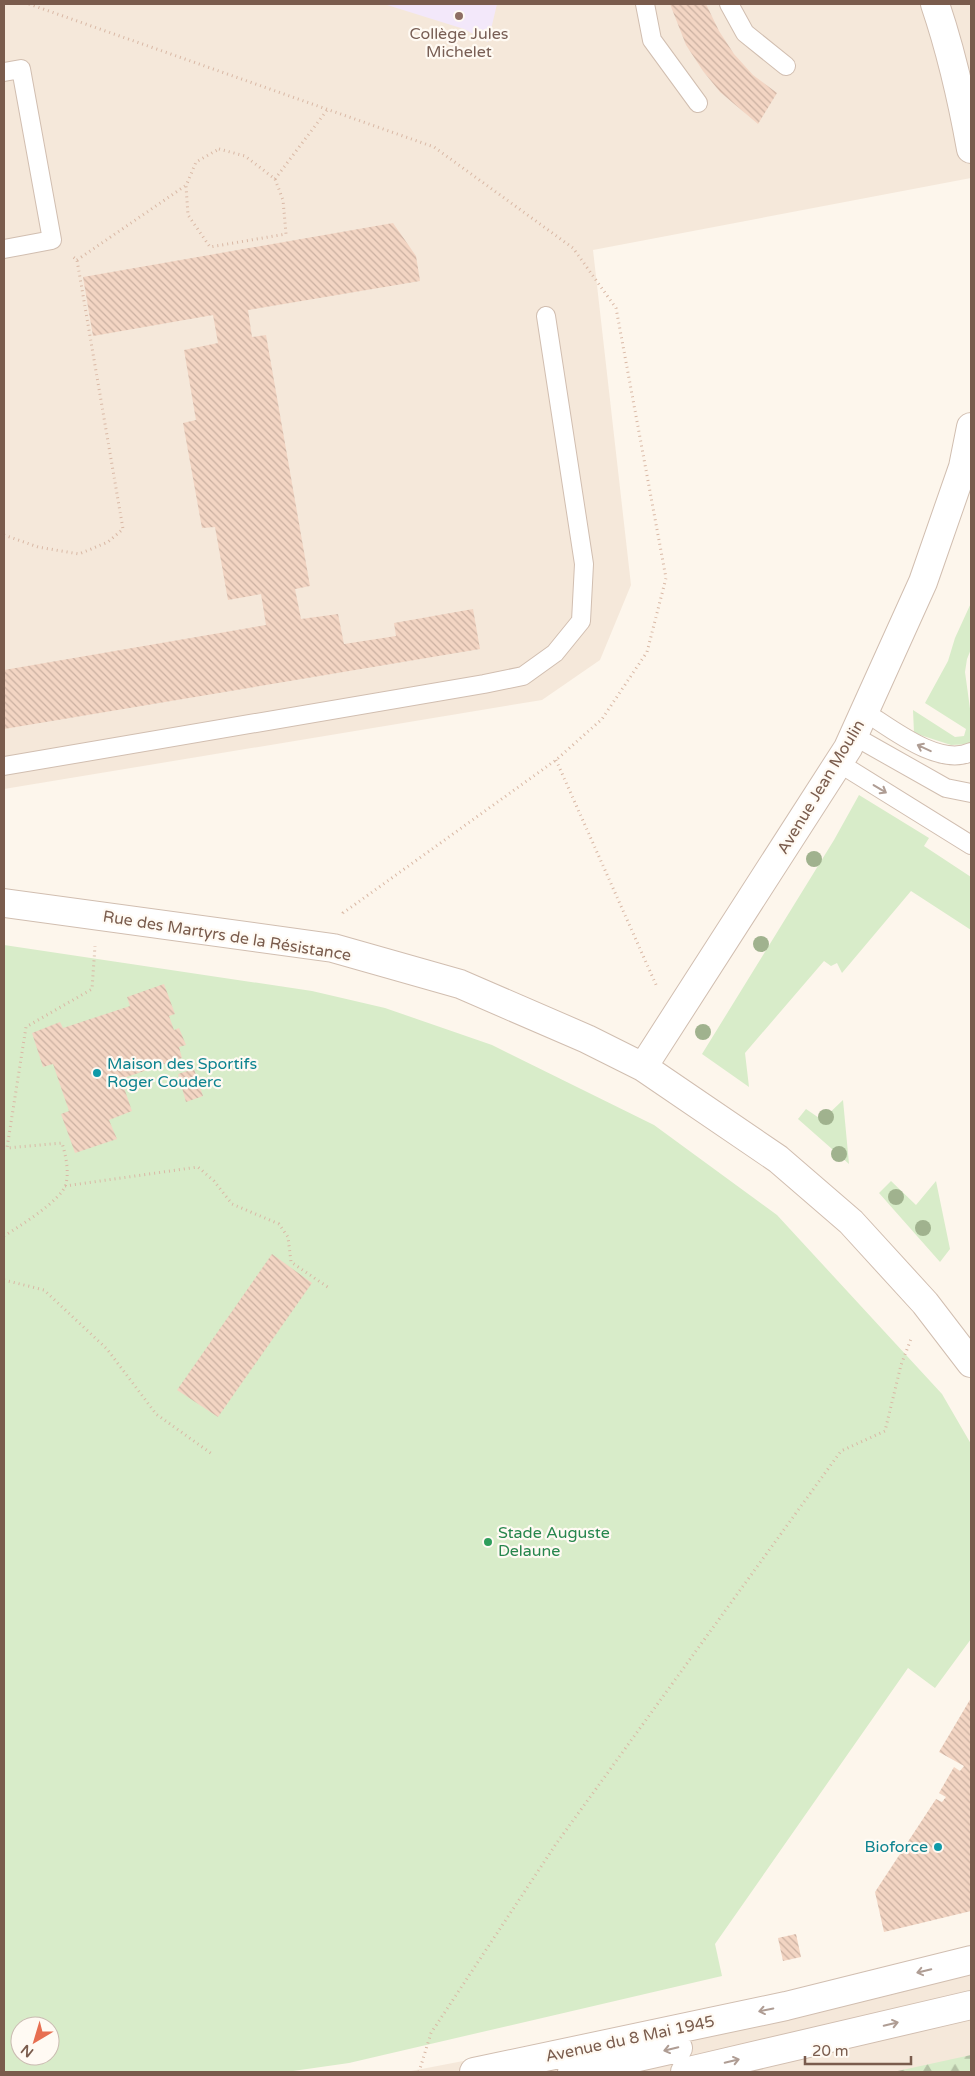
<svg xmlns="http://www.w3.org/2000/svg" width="975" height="2076" font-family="'Varela Round',sans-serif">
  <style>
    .residential { fill: #f5e8da }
    .education { fill: #f3e8fa }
    .grass { fill: #d8ecc9; fill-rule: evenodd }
    .forest { fill: url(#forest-firs) }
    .building { fill: url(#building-back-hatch) }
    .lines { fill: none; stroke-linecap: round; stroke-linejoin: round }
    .service-casing { stroke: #d1beb0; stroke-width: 20 }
    .minor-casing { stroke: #d1beb0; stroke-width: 30 }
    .path { stroke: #d9b8a5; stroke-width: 3; stroke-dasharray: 1 4; stroke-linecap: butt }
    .service { stroke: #fff; stroke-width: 18 }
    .minor { stroke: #fff; stroke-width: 28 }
    .tree { fill: #a0b28e }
    .oneway { stroke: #af9d94 }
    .education-dot { fill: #8d6e63; stroke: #fffaf3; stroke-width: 2 }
    .culture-dot { fill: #0f9aa8; stroke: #fffaf3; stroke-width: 2 }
    .leisure-dot { fill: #2e9e5b; stroke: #fffaf3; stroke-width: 2 }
    .labels { text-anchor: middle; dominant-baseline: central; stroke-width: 4.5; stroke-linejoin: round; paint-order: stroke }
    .education-label { font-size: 16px; fill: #785e54; stroke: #fffaf3 }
    .street-label { font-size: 16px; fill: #7a5c4d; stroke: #fffaf3 }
    .culture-label { font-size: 16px; fill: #0d838f; stroke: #fffaf3; text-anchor: start }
    .leisure-label { font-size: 16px; fill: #27864d; stroke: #fffaf3; text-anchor: start }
  </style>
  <defs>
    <pattern id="forest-firs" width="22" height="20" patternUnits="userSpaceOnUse" patternTransform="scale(1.25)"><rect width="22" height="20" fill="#d8ecc9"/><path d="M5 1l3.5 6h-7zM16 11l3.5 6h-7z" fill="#b4c2a5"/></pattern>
    <pattern id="building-back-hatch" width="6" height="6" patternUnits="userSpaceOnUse" patternTransform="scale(1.25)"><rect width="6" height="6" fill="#f3d5c3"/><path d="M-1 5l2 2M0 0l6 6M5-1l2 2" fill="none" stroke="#cab0a1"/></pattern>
  </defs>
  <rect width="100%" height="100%" fill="#fdf6ec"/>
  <path class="residential" d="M 4,4 L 971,4 L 971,178 L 593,250 L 631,585 L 600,660 L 542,700 L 4,789 Z
    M 971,1963 L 971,2072 L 406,2072 Z"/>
  <path class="education" d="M 384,4 L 497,4 L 488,42 L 464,29 Z"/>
  <path class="grass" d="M 971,603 L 971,649 L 967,659 L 965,672 L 971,716 L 971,744 L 951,745 L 914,733 L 913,710 L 955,737 L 964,736 L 966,729 L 925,703 L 948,661 L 955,638 Z
    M 859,795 L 929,838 L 924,846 L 971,877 L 971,930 L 911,891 L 842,973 L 837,963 L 831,966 L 824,961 L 745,1053 L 749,1087 L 702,1054 L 834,840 Z
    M 4,945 L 312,991 L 385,1008 L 492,1045 L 654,1125 L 777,1215 L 942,1394 L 971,1444 L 971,1639 L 935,1688 L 908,1668 L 715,1944 L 722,1976 L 349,2063 L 286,2072 L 4,2072 ZM 20,2026 L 50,2026 L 50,2056 L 20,2056 Z
    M 843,1100 L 849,1164 L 798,1119 L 806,1109 L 822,1120 Z
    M 891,1181 L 916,1205 L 936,1181 L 950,1249 L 940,1262 L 879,1193 Z"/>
  <path class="forest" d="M 971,2055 L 971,2072 L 893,2072 Z"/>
  <path class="building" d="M 670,4 L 706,4 L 719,31 L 734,54 L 753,75 L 777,93 L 758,124 L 720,92 L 703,71 L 686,45 Z
    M 393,223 L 416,256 L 420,281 L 248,310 L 252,337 L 266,335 L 310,586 L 295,589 L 301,619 L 338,614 L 344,644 L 396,636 L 394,623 L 473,609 L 480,649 L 4,729 L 4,670 L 266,625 L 261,594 L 228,600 L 215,527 L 202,528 L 183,423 L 196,420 L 184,350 L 218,343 L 213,315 L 93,336 L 83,277 Z
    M 164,984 L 175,1014 L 169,1016 L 174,1030 L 179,1028 L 186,1045 L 179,1047 L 182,1058 L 121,1079 L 132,1111 L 109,1120 L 117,1139 L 75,1153 L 61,1114 L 69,1111 L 53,1064 L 43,1067 L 32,1033 L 60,1022 L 63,1028 L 130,1006 L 127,997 Z
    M 194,1069 L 203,1096 L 186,1102 L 178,1074 Z
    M 272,1254 L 312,1283 L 218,1417 L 177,1390 Z
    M 971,1698 L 971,1911 L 884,1932 L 875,1892 L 936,1799 L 942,1802 L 946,1797 L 939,1793 L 954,1767 L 960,1771 L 964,1766 L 939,1752 Z
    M 796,1934 L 801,1957 L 783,1961 L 778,1938 Z"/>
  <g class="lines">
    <g class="service-casing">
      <path id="service" d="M 645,4 L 652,40 L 698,103
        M 729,4 L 745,33 L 786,66
        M 4,72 L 21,69 L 52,240 L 4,249
        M 865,712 C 892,729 939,767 971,752
        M 854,736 L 946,788 L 971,793
        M 839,763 L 971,845
        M 4,766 L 484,684 L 523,676 L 555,653 L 581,621 L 584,564 L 546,316"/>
    </g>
    <g class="minor-casing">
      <path id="minor" d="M 935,4 C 951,51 962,99 971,149
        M 4,903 L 333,948 L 460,984 L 587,1039 L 643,1067 L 778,1159 L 851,1222 L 925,1303 L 971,1363
        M 643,1067 L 848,748 L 923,582 L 963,467 L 971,427
        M 474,2072 L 786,2006 L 971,1960
        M 572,2072 L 678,2048
        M 685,2072 L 971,2005"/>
    </g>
    <path class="path" d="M 29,4 L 434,147 L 573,248 L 616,308 L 666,578 L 647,652 L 602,719 L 556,760 L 343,913 L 342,917
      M 219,149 L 245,156 L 275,179 L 283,200 L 286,234 L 210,247 L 188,215 L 186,186 L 196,162 Z
      M 275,179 L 327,110
      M 77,260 L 185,186
      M 4,535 L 38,547 L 79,554 L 108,542 L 123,529 L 77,260 L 72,256
      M 556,760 L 657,987
      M 65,1186 L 198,1167 L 214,1181 L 232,1204 L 279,1224 L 288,1237 L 291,1262 L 329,1288
      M 4,1236 C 18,1227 61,1201 66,1184 C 69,1171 66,1156 62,1143 L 7,1148 L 26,1027 L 92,989 L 95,946
      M 4,1280 L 44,1290 L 107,1349 L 156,1414 L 212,1454
      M 419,2072 L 431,2033 L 556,1844 L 841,1451 L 885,1431 L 901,1365 L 911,1339"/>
    <use href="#service" class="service"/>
    <use href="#minor" class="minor"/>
  </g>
  <g class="tree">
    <circle cx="814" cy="859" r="8"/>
    <circle cx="761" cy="944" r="8"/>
    <circle cx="703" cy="1032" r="8"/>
    <circle cx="826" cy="1117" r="8"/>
    <circle cx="839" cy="1154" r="8"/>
    <circle cx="896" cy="1197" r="8"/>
    <circle cx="923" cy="1228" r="8"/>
  </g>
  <defs><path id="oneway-shaft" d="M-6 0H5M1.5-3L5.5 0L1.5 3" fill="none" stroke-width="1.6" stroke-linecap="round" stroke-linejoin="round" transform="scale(1.25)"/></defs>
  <g class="oneway">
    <use href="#oneway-shaft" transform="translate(924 748) rotate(-155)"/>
    <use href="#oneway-shaft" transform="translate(880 789) rotate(31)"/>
    <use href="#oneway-shaft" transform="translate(924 1971) rotate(166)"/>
    <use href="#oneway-shaft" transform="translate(766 2010) rotate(168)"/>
    <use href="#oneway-shaft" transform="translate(891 2024) rotate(-13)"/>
    <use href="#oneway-shaft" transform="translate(671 2049) rotate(167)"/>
    <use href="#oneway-shaft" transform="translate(732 2061) rotate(-13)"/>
  </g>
  <circle class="education-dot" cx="459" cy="16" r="5"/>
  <g class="culture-dot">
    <circle cx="97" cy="1073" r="5"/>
    <circle cx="938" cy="1847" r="5"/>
  </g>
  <circle class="leisure-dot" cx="488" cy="1542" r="5"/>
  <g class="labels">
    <g class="education-label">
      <text x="459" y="34">Collège Jules<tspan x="459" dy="18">Michelet</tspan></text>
    </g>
    <g class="street-label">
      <text transform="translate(821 787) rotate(-59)">Avenue Jean Moulin</text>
      <text transform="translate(227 936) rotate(9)">Rue des Martyrs de la Résistance</text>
      <text transform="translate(630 2039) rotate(-12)">Avenue du 8 Mai 1945</text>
    </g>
    <g class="culture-label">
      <text x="107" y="1064">Maison des Sportifs<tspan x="107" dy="18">Roger Couderc</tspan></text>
      <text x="928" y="1847" text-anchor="end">Bioforce</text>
    </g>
    <g class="leisure-label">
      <text x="498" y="1533">Stade Auguste<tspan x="498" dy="18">Delaune</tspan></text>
    </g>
  </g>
  <rect width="975" height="2076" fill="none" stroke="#7a5c4d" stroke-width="10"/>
  <g transform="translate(35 2041) rotate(218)"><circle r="24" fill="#fffaf3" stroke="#cabbb1"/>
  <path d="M0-4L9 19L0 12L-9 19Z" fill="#e76f51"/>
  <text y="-8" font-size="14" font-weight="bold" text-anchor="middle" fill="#7a5c4d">N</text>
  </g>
  <path d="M805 2056v8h106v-8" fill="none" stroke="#7a5c4d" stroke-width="2.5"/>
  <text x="812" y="2056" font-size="15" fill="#7a5c4d" stroke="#fffaf3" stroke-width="4" paint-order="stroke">20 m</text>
</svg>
